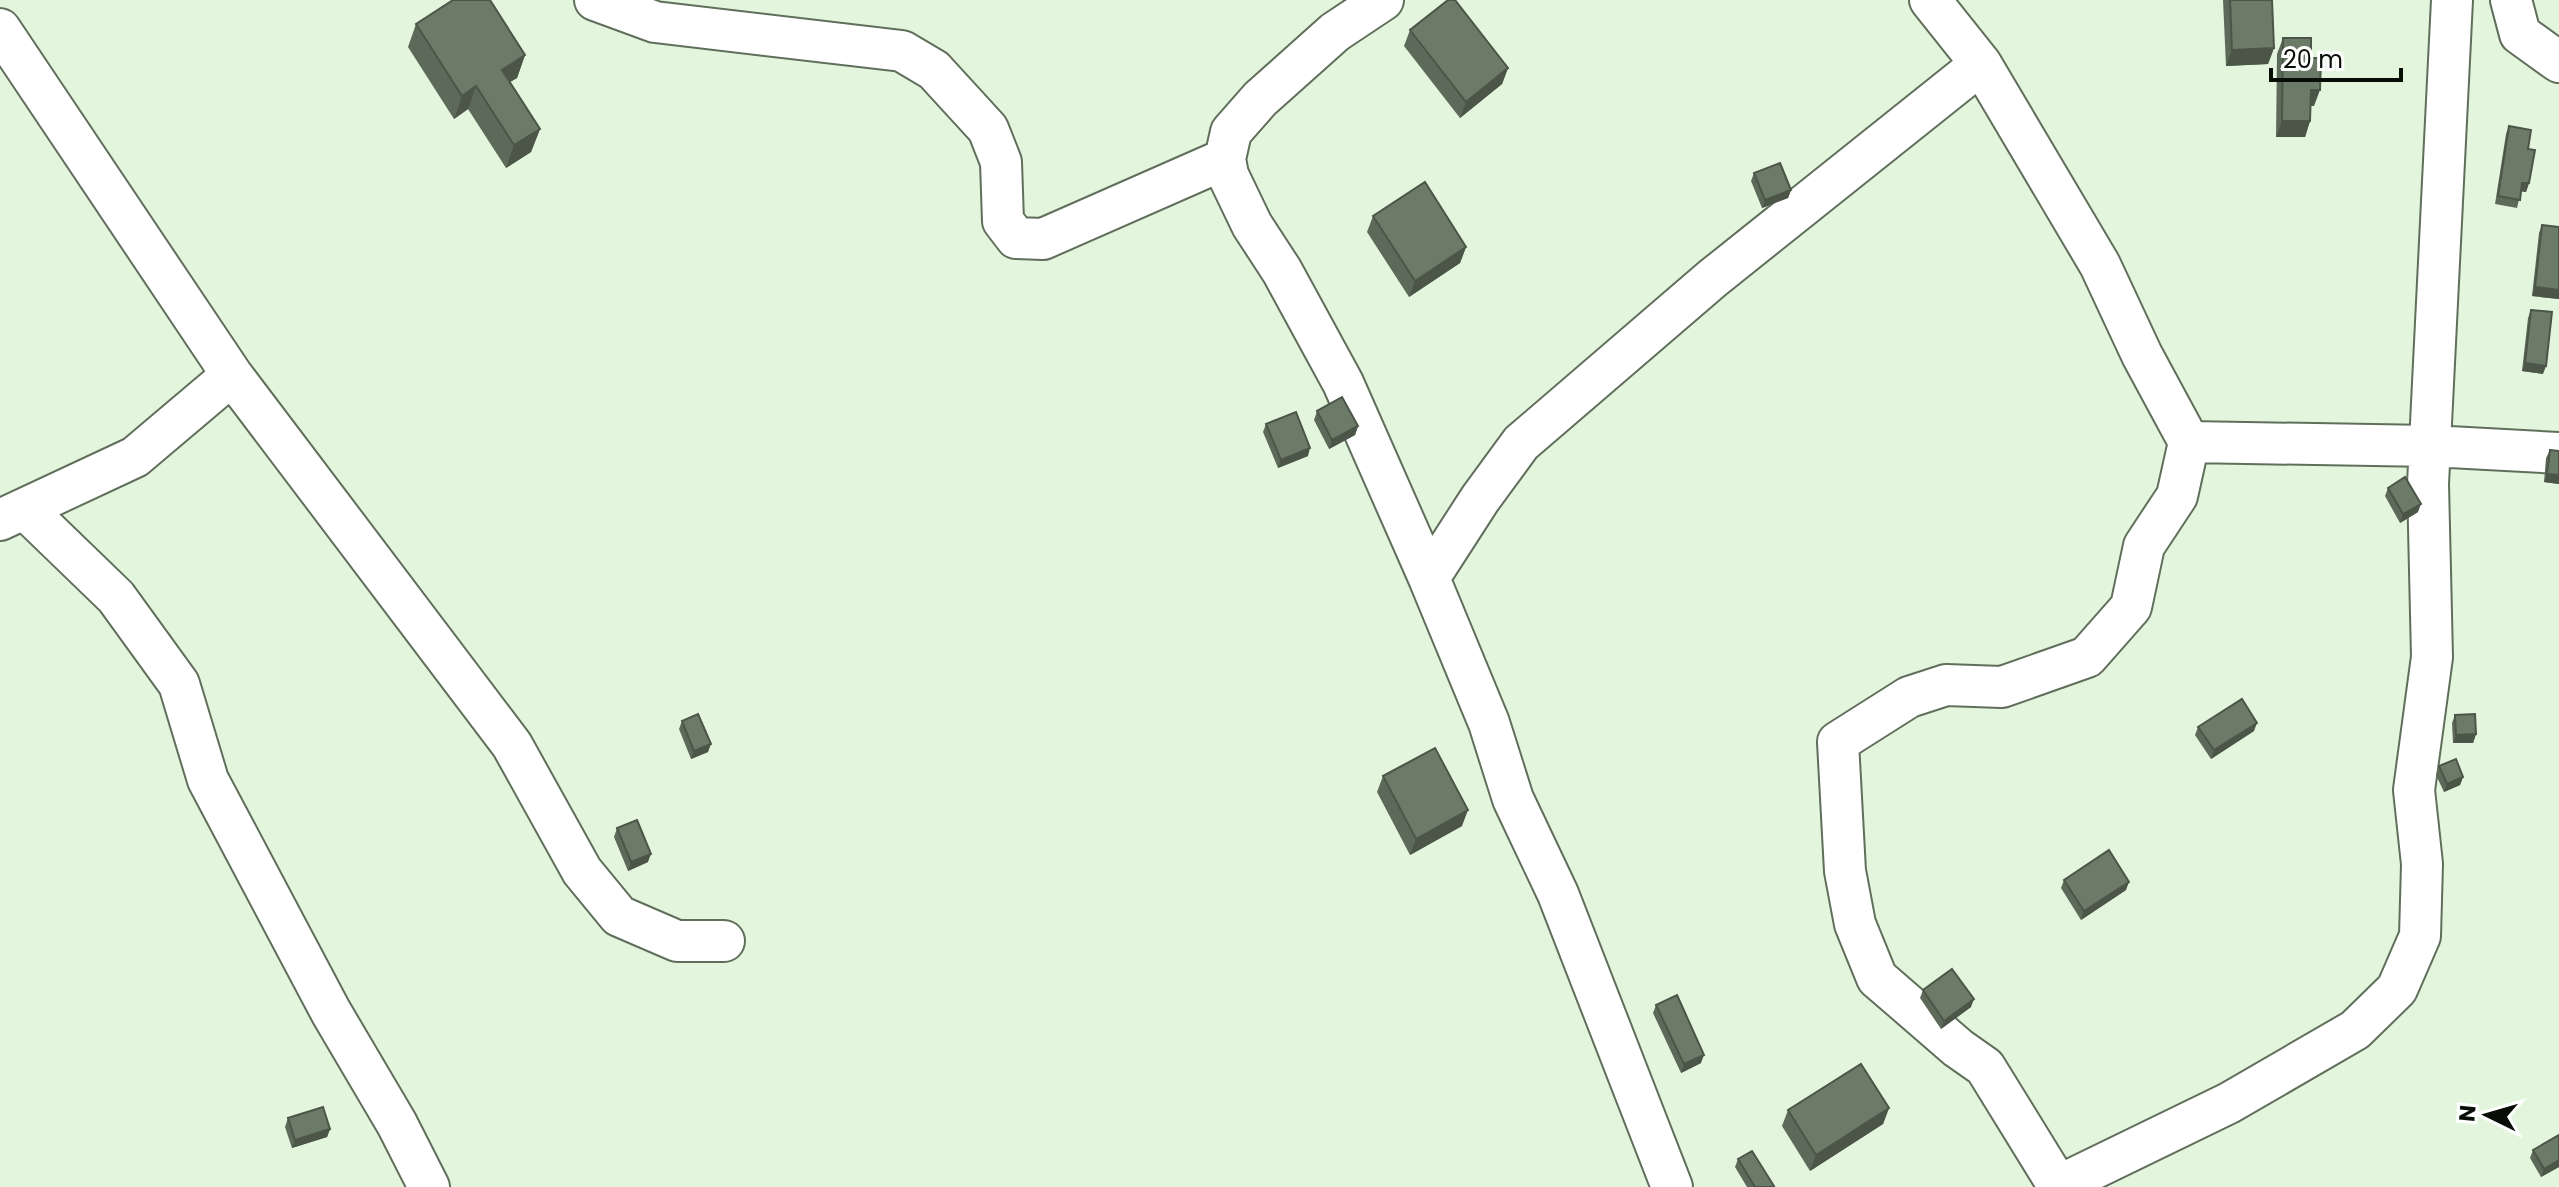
<svg xmlns="http://www.w3.org/2000/svg" width="2559" height="1187" font-family="Poppins,sans-serif">
  <style>
    .lines { fill: none; stroke-linecap: round; stroke-linejoin: round }
    .minor-casing { stroke: #606f5b; stroke-width: 44 }
    .minor { stroke: #fff; stroke-width: 40 }
    .wall { fill: #5d6a59 }
    .shaded-wall { fill: #4c5648 }
    .building { fill: #6c7b67; stroke: #4c5648; stroke-width: 2 }
  </style>
  <rect width="100%" height="100%" fill="#e4f5de"/>
  <g class="lines">
    <g class="minor-casing">
      <path id="minor" d="M 595,0 L 655,22 L 902,51 L 934,70 L 988,129 L 1001,162 L 1003,221 L 1016,238 L 1043,239 L 1225,159
        M 1383,0 L 1335,32 L 1260,99 L 1231,132 L 1225,159 L 1228,175 L 1252,225 L 1282,271 L 1343,383 L 1429,578
        M 1930,0 L 1981,64 L 2100,265 L 2142,355 L 2189,442 L 2177,496 L 2144,546 L 2131,607 L 2087,657 L 2002,687 L 1946,685 L 1909,697 L 1838,742 L 1845,871 L 1855,924 L 1877,978 L 1958,1048 L 1985,1067 L 2059,1187
        M 2511,0 L 2520,34 L 2559,62
        M 0,29 L 232,375 L 512,745 L 582,871 L 619,916 L 677,941 L 724,941
        M 2189,442 L 2431,446 L 2559,453
        M 26,510 L 116,597 L 179,684 L 208,780 L 331,1012 L 397,1124 L 429,1187
        M 0,520 L 135,457 L 232,375
        M 1672,1187 L 1558,894 L 1513,799 L 1489,723 L 1429,578 L 1480,499 L 1521,443 L 1713,278 L 1981,64
        M 2056,1187 L 2229,1103 L 2355,1030 L 2397,989 L 2420,936 L 2422,864 L 2414,790 L 2432,657 L 2428,484 L 2452,0"/>
    </g>
    <use href="#minor" class="minor"/>
  </g>
  <path class="wall" d="M 2223,0 L 2272,0 L 2274,48 L 2268,64 L 2226,66 Z
    M 416,24 L 525,55 L 517,78 L 510,82 L 540,129 L 531,152 L 506,168 L 468,109 L 454,119 L 408,47 Z
    M 1410,30 L 1508,68 L 1502,84 L 1460,118 L 1404,46 Z
    M 2283,38 L 2311,58 L 2314,106 L 2311,106 L 2310,121 L 2305,137 L 2276,137 L 2277,54 Z
    M 2509,126 L 2528,149 L 2529,183 L 2526,192 L 2521,191 L 2517,208 L 2495,204 L 2506,134 Z
    M 1754,173 L 1791,190 L 1788,198 L 1762,208 L 1751,181 Z
    M 1373,216 L 1466,247 L 1460,263 L 1409,297 L 1367,232 Z
    M 2542,225 L 2559,227 L 2559,299 L 2532,296 L 2539,233 Z
    M 2531,310 L 2543,374 L 2522,371 L 2528,318 Z
    M 1317,411 L 1358,426 L 1355,435 L 1329,449 L 1314,420 Z
    M 1266,424 L 1308,456 L 1278,468 L 1263,432 Z
    M 2550,450 L 2559,451 L 2559,484 L 2544,482 L 2546,458 Z
    M 2388,488 L 2418,512 L 2400,523 L 2385,496 Z
    M 2455,715 L 2476,734 L 2473,743 L 2453,743 L 2452,723 Z
    M 682,721 L 708,752 L 691,759 L 679,729 Z
    M 2198,727 L 2254,731 L 2211,759 L 2195,735 Z
    M 2439,766 L 2463,777 L 2460,785 L 2444,792 L 2436,775 Z
    M 1383,776 L 1462,826 L 1410,855 L 1377,792 Z
    M 617,828 L 648,862 L 628,871 L 614,837 Z
    M 2064,880 L 2126,890 L 2081,920 L 2061,888 Z
    M 1923,990 L 1971,1007 L 1941,1029 L 1920,998 Z
    M 1656,1005 L 1701,1063 L 1681,1073 L 1653,1013 Z
    M 1889,1108 L 1883,1124 L 1810,1171 L 1782,1126 L 1788,1110 Z
    M 288,1118 L 330,1129 L 327,1137 L 292,1148 L 285,1127 Z
    M 2559,1135 L 2559,1167 L 2541,1177 L 2530,1158 L 2533,1150 Z
    M 1738,1159 L 1774,1186 L 1773,1187 L 1747,1187 L 1735,1167 Z"/>
  <path class="shaded-wall" d="M 2274,48 L 2268,64 L 2226,66 L 2232,50 Z
    M 525,55 L 517,78 L 493,92 L 502,70 Z
    M 1508,68 L 1502,84 L 1460,118 L 1466,102 Z
    M 476,86 L 468,109 L 454,119 L 462,96 Z
    M 2311,90 L 2320,90 L 2314,106 L 2305,106 Z
    M 2282,121 L 2310,121 L 2305,137 L 2276,137 Z
    M 540,129 L 531,152 L 506,168 L 514,145 Z
    M 2522,183 L 2529,183 L 2526,192 L 2519,191 Z
    M 1791,190 L 1788,198 L 1762,208 L 1765,200 Z
    M 1466,247 L 1460,263 L 1409,297 L 1415,281 Z
    M 2535,287 L 2559,290 L 2559,299 L 2532,296 Z
    M 2525,363 L 2546,366 L 2543,374 L 2522,371 Z
    M 1358,426 L 1355,435 L 1329,449 L 1332,440 Z
    M 1310,448 L 1308,456 L 1278,468 L 1281,460 Z
    M 2547,474 L 2559,475 L 2559,484 L 2544,482 Z
    M 2421,504 L 2418,512 L 2400,523 L 2403,514 Z
    M 2257,723 L 2254,731 L 2211,759 L 2214,750 Z
    M 2476,734 L 2473,743 L 2453,743 L 2456,735 Z
    M 711,744 L 708,752 L 691,759 L 694,751 Z
    M 2463,777 L 2460,785 L 2444,792 L 2447,784 Z
    M 1468,810 L 1462,826 L 1410,855 L 1416,839 Z
    M 651,854 L 648,862 L 628,871 L 631,862 Z
    M 2129,882 L 2126,890 L 2081,920 L 2084,911 Z
    M 1974,999 L 1971,1007 L 1941,1029 L 1944,1021 Z
    M 1704,1055 L 1701,1063 L 1681,1073 L 1684,1064 Z
    M 1889,1108 L 1883,1124 L 1810,1171 L 1816,1155 Z
    M 330,1129 L 327,1137 L 292,1148 L 295,1140 Z
    M 2559,1160 L 2559,1167 L 2541,1177 L 2544,1169 Z"/>
  <path class="building" d="M 453,0 L 490,0 L 525,55 L 502,70 L 540,129 L 514,145 L 476,86 L 462,96 L 416,24 Z
    M 1448,0 L 1455,0 L 1508,68 L 1466,102 L 1410,30 Z
    M 2230,0 L 2272,0 L 2274,48 L 2232,50 Z
    M 2283,38 L 2311,38 L 2311,58 L 2321,58 L 2320,90 L 2311,90 L 2310,121 L 2282,121 Z
    M 2509,126 L 2531,130 L 2528,149 L 2535,150 L 2529,183 L 2522,183 L 2520,200 L 2498,196 Z
    M 1780,163 L 1791,190 L 1765,200 L 1754,173 Z
    M 1425,182 L 1466,247 L 1415,281 L 1373,216 Z
    M 2542,225 L 2559,227 L 2559,290 L 2535,287 Z
    M 2531,310 L 2552,312 L 2546,366 L 2525,363 Z
    M 1342,397 L 1358,426 L 1332,440 L 1317,411 Z
    M 1296,412 L 1310,448 L 1281,460 L 1266,424 Z
    M 2550,450 L 2559,451 L 2559,475 L 2547,474 Z
    M 2405,477 L 2421,504 L 2403,514 L 2388,488 Z
    M 2242,699 L 2257,723 L 2214,750 L 2198,727 Z
    M 698,714 L 711,744 L 694,751 L 682,721 Z
    M 2475,714 L 2476,734 L 2456,735 L 2455,715 Z
    M 1435,748 L 1468,810 L 1416,839 L 1383,776 Z
    M 2456,759 L 2463,777 L 2447,784 L 2439,766 Z
    M 637,820 L 651,854 L 631,862 L 617,828 Z
    M 2109,850 L 2129,882 L 2084,911 L 2064,880 Z
    M 1952,969 L 1974,999 L 1944,1021 L 1923,990 Z
    M 1677,995 L 1704,1055 L 1684,1064 L 1656,1005 Z
    M 1861,1064 L 1889,1108 L 1816,1155 L 1788,1110 Z
    M 323,1107 L 330,1129 L 295,1140 L 288,1118 Z
    M 2559,1135 L 2559,1160 L 2544,1169 L 2533,1150 Z
    M 1752,1151 L 1774,1186 L 1772,1187 L 1755,1187 L 1738,1159 Z"/>
  <g transform="translate(2487 1115) rotate(275)" stroke="#ffffff" stroke-width="6" paint-order="stroke">
  <path d="M0-6L14 30L0 20L-14 30Z" fill="#080d06"/>
  <text y="-12" font-size="22" font-weight="bold" text-anchor="middle" fill="#080d06">N</text>
  </g>
  <path d="M2271 68v12h130v-12" fill="none" stroke="#080d06" stroke-width="4"/>
  <text x="2283" y="68" font-size="24" fill="#080d06" stroke="#ffffff" stroke-width="6" paint-order="stroke">20 m</text>
</svg>
